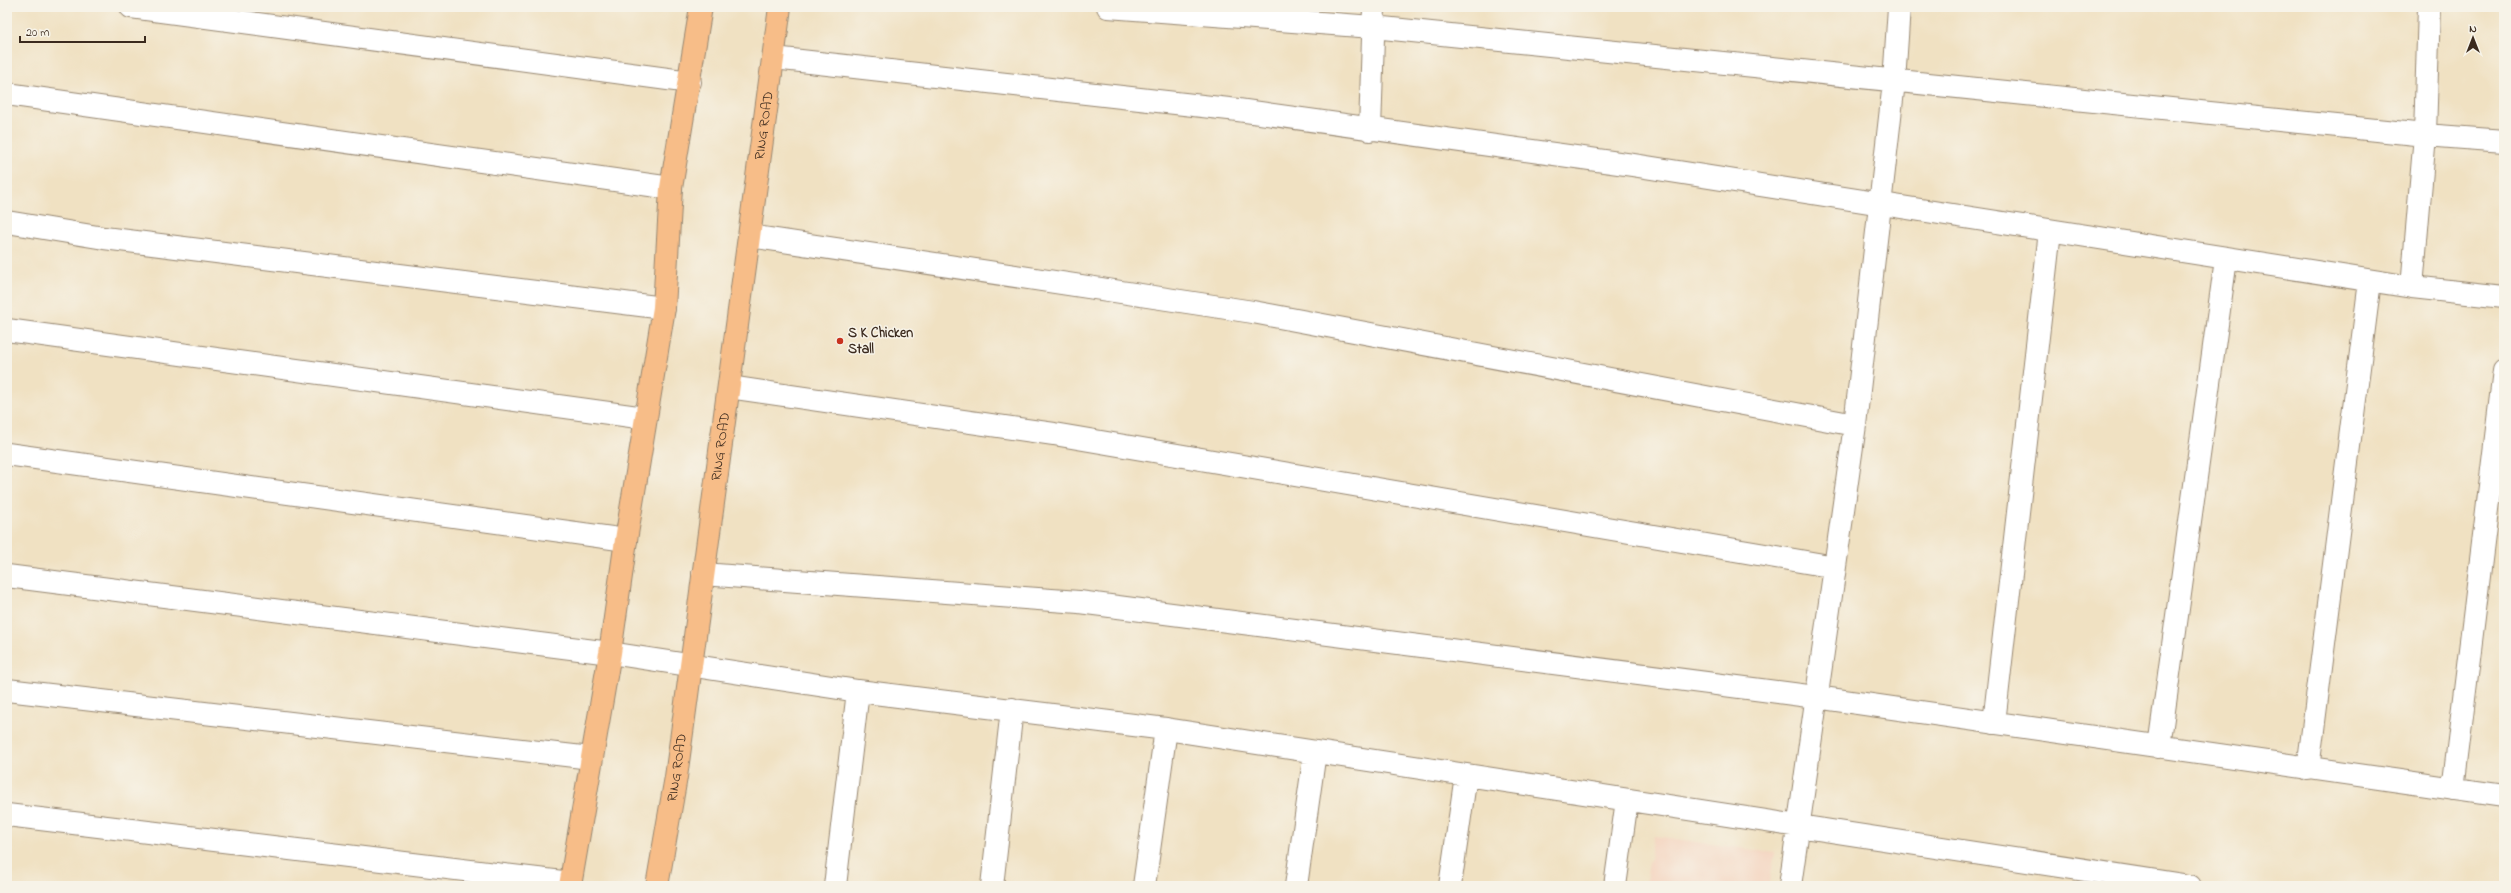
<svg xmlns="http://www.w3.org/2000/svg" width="2511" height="893" font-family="'Indie Flower',sans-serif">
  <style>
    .built { fill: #f4d4bf }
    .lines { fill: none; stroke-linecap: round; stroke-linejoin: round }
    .minor-casing { stroke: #968670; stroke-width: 24 }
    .major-casing { stroke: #968670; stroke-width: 24 }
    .minor { stroke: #fff; stroke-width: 22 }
    .major { stroke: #f7bd88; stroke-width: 22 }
    .poi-dot { fill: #c8321e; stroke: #f7f3e8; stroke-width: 1.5 }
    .labels { text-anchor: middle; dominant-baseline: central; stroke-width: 3; stroke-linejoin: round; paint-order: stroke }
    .street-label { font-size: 14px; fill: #3b2a1e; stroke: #f7f3e8 }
    .poi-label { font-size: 14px; font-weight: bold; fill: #3b2a1e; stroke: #f7f3e8; text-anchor: start }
  </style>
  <rect width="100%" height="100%" fill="#f7f3e8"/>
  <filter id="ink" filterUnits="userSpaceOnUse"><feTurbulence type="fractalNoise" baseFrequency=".025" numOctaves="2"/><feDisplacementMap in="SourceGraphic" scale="8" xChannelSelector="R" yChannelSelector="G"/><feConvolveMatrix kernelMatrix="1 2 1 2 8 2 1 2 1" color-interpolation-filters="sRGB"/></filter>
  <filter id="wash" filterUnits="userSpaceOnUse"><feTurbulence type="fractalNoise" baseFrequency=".012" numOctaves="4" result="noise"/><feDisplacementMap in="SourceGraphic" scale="16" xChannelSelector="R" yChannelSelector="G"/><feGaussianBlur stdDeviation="0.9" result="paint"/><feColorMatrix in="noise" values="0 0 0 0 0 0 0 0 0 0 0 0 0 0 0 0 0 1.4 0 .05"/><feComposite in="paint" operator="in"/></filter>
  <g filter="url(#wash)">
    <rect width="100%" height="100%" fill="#f0e1c2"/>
    <path class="built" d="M 1654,836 L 1775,853 L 1768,886 L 1645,886 Z"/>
  </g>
  <g filter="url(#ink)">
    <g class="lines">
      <g class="minor-casing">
        <path id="minor" d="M 131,7 L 690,82
          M 1108,7 L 1373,27 L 2425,135 L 2504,141
          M 774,58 L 1238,110 L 1633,165 L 2412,287 L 2504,297
          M 7,94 L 671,188
          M 1370,130 L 1374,7
          M 7,222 L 104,238 L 664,308
          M 750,236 L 1253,312 L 1855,425
          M 2412,287 L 2425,135 L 2429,7
          M 7,330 L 645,418
          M 729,387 L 1054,434 L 1835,567
          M 7,454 L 626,540
          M 703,574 L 1079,602 L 1816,697 L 2504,796
          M 7,576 L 610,653 L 858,691 L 1166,729 L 2190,886
          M 7,690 L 591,758
          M 1994,723 L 2050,231
          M 2159,747 L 2226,259
          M 2308,769 L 2370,281
          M 2453,789 L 2504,371
          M 7,815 L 571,883
          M 835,886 L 858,691
          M 992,886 L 1012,709
          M 1144,886 L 1166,729
          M 1296,886 L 1315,752
          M 1450,886 L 1466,775
          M 1615,886 L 1627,800
          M 1790,886 L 1855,425 L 1894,82 L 1899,7"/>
      </g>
      <g class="major-casing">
        <g id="major">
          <path d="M 570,886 L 610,653 L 626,540 L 664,308 L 671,188 L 701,7"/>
          <path id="s1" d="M 657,886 L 676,777 L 780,7"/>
        </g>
      </g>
      <use href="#minor" class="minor"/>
      <use href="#major" class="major"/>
    </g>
  </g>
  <circle class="poi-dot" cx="840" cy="341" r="4"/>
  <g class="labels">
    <g class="street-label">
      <text stroke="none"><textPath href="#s1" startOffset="768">RING ROAD</textPath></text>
      <text stroke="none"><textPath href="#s1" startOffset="444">RING ROAD</textPath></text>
      <text stroke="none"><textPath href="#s1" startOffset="120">RING ROAD</textPath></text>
    </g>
    <g class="poi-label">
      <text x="848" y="333">S K Chicken<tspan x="848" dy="16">Stall</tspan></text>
    </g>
  </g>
  <rect width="2511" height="893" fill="none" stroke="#f7f3e8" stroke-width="24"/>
  <g transform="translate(2473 38)" stroke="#f7f3e8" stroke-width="3" paint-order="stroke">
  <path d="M0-3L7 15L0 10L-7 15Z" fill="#3b2a1e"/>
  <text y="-6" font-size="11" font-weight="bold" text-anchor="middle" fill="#3b2a1e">N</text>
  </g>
  <path d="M20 36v6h125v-6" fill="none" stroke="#3b2a1e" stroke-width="2"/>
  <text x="26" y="36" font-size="12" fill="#3b2a1e" stroke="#f7f3e8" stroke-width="3" paint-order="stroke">20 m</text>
</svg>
